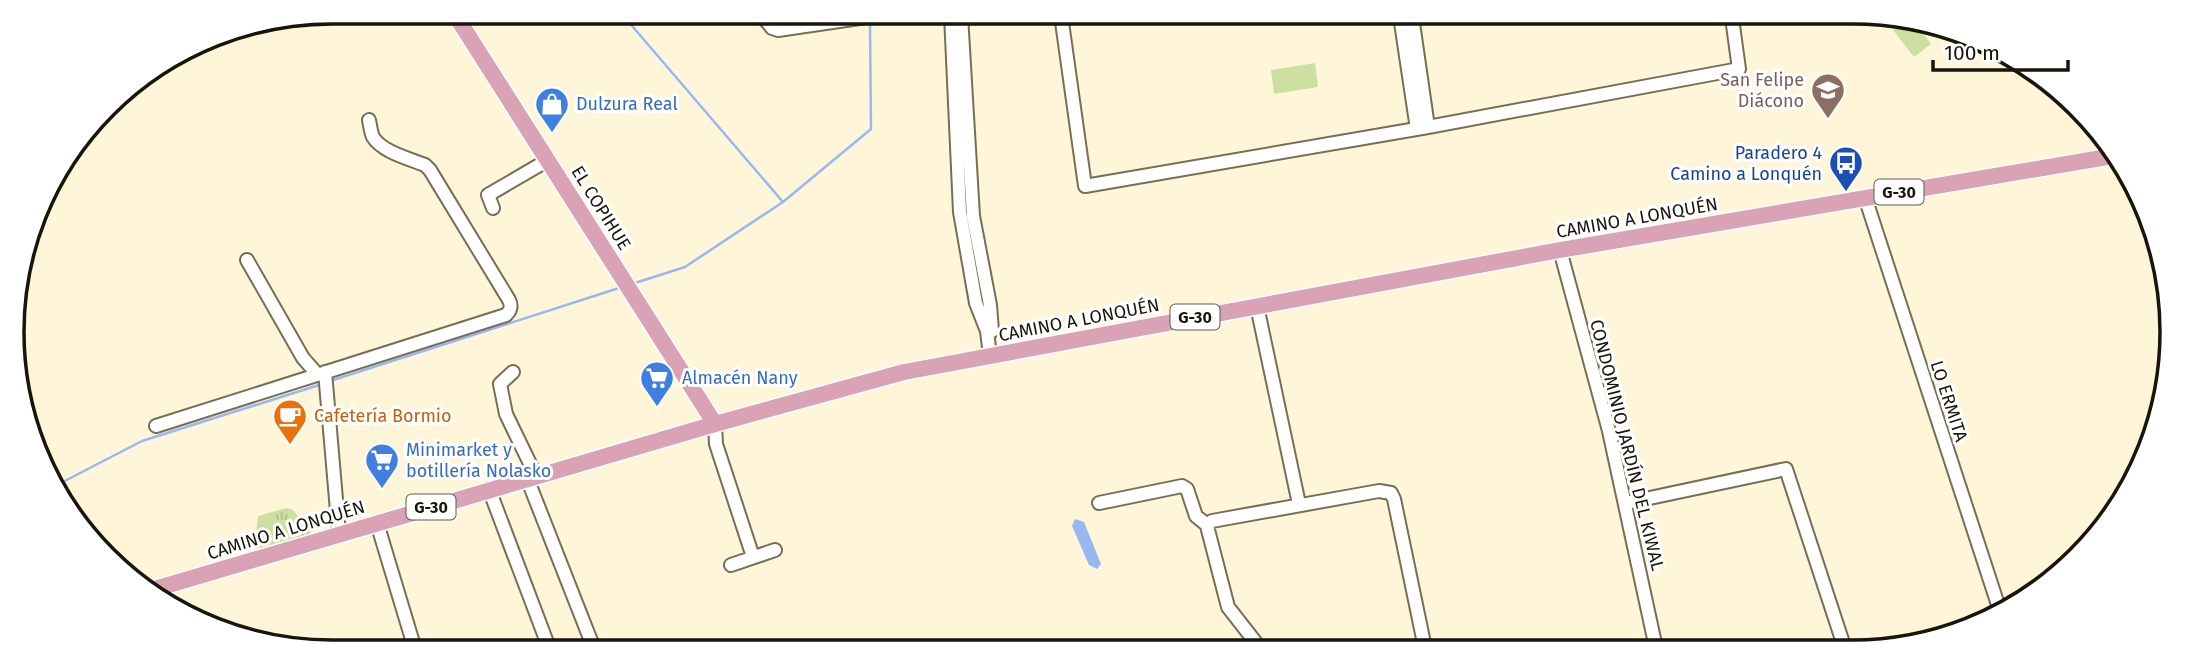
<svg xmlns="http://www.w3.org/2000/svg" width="2185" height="664" font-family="'Fira Sans',sans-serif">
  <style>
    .grass { fill: url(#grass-tufts) }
    .garden { fill: #cddfa1 }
    .water { fill: #98b7f3 }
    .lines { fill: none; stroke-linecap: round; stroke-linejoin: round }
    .stream { stroke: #98b7f3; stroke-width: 2.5 }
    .minor-casing { stroke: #766f56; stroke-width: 16 }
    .major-casing { stroke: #fff; stroke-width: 19 }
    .minor { stroke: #fff; stroke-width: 12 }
    .major { stroke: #daa3b5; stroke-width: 16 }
    .labels { text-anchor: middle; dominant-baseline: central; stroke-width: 6; stroke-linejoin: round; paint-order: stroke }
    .shield { fill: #fff; stroke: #5d5b54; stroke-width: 2 }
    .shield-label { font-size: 16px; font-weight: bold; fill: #18150b }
    .education-label { font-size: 18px; fill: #785e54; stroke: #fff; text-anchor: end }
    .shop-label { font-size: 18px; fill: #366cbe; stroke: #fff; text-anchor: start }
    .transit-label { font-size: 18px; fill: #164399; stroke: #fff; text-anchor: end }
    .street-label { font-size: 18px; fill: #18150b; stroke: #fff }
    .food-label { font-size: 18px; fill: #c56008; stroke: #fff; text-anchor: start }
    .rim { fill: none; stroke: #18150b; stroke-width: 3.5 }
  </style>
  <defs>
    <pattern id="grass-tufts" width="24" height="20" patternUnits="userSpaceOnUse" patternTransform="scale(1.75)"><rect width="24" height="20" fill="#cddfa1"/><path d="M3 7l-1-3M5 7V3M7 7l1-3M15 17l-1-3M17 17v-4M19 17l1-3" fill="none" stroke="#afbe89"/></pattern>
  </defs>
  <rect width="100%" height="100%" fill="#fff6da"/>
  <path class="grass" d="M 286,508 L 292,509 L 311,532 L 309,535 L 257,550 L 254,548 L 258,516 Z"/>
  <path class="garden" d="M 1908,18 L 1911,18 L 1931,44 L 1914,57 L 1893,30 Z
    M 1315,63 L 1318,87 L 1274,94 L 1271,70 Z"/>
  <path class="water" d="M 1075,519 L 1084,522 L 1101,564 L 1097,569 L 1089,565 L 1072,526 Z"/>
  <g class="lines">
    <path class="stream" d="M 621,13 L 783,202
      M 635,283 L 685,267 L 783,202 L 871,129 L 870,25
      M 333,380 L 619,288
      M 55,486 L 142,441 L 319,385"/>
    <g class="minor-casing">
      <path id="minor" d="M 761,14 L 772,28 L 778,30 L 887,14
        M 951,15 L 960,212 L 976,303 L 987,331 L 990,356
        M 961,15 L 973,216 L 990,305 L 992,331
        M 1061,15 L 1085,186 L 1428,127 L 1739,69 L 1732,18
        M 1400,16 L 1417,129
        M 1412,16 L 1428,127
        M 766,21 L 820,14
        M 1865,197 L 2001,614
        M 493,208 L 488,195 L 548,160
        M 1560,250 L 1609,431 L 1656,648
        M 247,260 L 303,358 L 317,374
        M 1257,306 L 1299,504
        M 325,372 L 339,534
        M 513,372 L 500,384 L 506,414 L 536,476
        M 715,424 L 716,444 L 753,557
        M 156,426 L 506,315 C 511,310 512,306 509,300 L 430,170 L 425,165 C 410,159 382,152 373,137 C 371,133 370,125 369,120
        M 527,478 L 593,646
        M 489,489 L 548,645
        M 1099,503 L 1182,486 L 1187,489 L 1196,516 L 1207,525
        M 1626,503 L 1786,469 L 1845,649
        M 377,523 L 414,646
        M 731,565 L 775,550
        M 1260,648 L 1228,607 L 1207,526 L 1212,521 L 1379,491 L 1391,493 L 1394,499 L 1425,648"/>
    </g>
    <g class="major-casing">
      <path id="major" d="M 454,13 L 715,424
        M 148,591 L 715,424 L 904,372 L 1560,250 L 2119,155"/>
    </g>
    <use href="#minor" class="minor"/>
    <use href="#major" class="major"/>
  </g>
  <defs>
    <g id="school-pin" transform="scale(1.75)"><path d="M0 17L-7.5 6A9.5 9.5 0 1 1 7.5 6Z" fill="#8d6e63" stroke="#fff"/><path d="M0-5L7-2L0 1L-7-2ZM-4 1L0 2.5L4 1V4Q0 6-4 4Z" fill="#fff"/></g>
    <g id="shop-pin" transform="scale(1.75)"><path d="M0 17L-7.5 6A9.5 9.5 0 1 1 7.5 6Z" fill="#3f7fe0" stroke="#fff"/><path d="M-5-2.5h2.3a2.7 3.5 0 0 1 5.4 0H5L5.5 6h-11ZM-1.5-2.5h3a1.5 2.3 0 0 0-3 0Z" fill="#fff"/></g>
    <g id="bus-pin" transform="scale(1.75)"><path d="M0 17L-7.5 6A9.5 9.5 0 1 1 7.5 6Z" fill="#1a4fb4" stroke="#fff"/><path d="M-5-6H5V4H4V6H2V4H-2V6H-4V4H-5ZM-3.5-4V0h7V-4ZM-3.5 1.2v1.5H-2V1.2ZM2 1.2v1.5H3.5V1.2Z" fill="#fff"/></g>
    <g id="supermarket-pin" transform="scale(1.75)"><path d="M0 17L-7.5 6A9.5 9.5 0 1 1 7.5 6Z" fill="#3f7fe0" stroke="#fff"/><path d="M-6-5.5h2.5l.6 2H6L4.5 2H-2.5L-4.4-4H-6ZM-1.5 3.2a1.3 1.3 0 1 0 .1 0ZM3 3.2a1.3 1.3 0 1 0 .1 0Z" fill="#fff"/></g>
    <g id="cafe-pin" transform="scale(1.75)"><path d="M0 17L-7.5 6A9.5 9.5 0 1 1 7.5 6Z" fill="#e8710a" stroke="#fff"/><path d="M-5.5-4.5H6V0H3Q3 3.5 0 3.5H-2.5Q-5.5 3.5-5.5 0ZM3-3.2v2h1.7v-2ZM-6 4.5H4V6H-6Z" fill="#fff"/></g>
  </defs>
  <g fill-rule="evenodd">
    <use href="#school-pin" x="1828" y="90"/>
    <use href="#shop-pin" x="552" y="104"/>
    <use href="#bus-pin" x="1846" y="163"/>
    <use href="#supermarket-pin" x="657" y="378"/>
    <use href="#cafe-pin" x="290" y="416"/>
    <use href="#supermarket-pin" x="382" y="460"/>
  </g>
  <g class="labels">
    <g class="shield">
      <rect x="1874.5" y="179.5" width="49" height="25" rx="5"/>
      <rect x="1170.5" y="304.5" width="49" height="25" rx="5"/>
      <rect x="406.5" y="494.5" width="49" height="25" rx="5"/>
    </g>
    <g class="shield-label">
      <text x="1899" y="192">G-30</text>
      <text x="1195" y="317">G-30</text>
      <text x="431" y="507">G-30</text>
    </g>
    <g class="education-label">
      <text x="1804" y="80">San Felipe<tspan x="1804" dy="21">Diácono</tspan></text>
    </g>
    <g class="shop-label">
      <text x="576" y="104">Dulzura Real</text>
      <text x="682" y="378">Almacén Nany</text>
      <text x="406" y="450">Minimarket y<tspan x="406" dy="21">botillería Nolasko</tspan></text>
    </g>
    <g class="transit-label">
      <text x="1822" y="153">Paradero 4<tspan x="1822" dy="21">Camino a Lonquén</tspan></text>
    </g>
    <g class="street-label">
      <text transform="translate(601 208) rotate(58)">EL COPIHUE</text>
      <text transform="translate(1637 218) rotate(-10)">CAMINO A LONQUÉN</text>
      <text transform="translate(1079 320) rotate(-11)">CAMINO A LONQUÉN</text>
      <text transform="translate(1949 401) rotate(72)">LO ERMITA</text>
      <text transform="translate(1627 445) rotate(76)">CONDOMINIO JARDÍN DEL KIWAL</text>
      <text transform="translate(286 530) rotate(-17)">CAMINO A LONQUÉN</text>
    </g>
    <g class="food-label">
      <text x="314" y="416">Cafetería Bormio</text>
    </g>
  </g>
  <path d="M0 0H2185V664H0ZM332 24H1852A308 308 0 0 1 2160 332V332A308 308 0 0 1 1852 640H332A308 308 0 0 1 24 332V332A308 308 0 0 1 332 24Z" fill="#fff" fill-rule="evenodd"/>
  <path class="rim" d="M332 24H1852A308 308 0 0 1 2160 332V332A308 308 0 0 1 1852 640H332A308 308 0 0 1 24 332V332A308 308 0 0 1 332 24Z"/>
  <path d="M1933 60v10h135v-10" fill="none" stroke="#18150b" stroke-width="3.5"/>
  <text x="1944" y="60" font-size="21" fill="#18150b" stroke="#ffffff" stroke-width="5" paint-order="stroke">100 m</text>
</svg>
